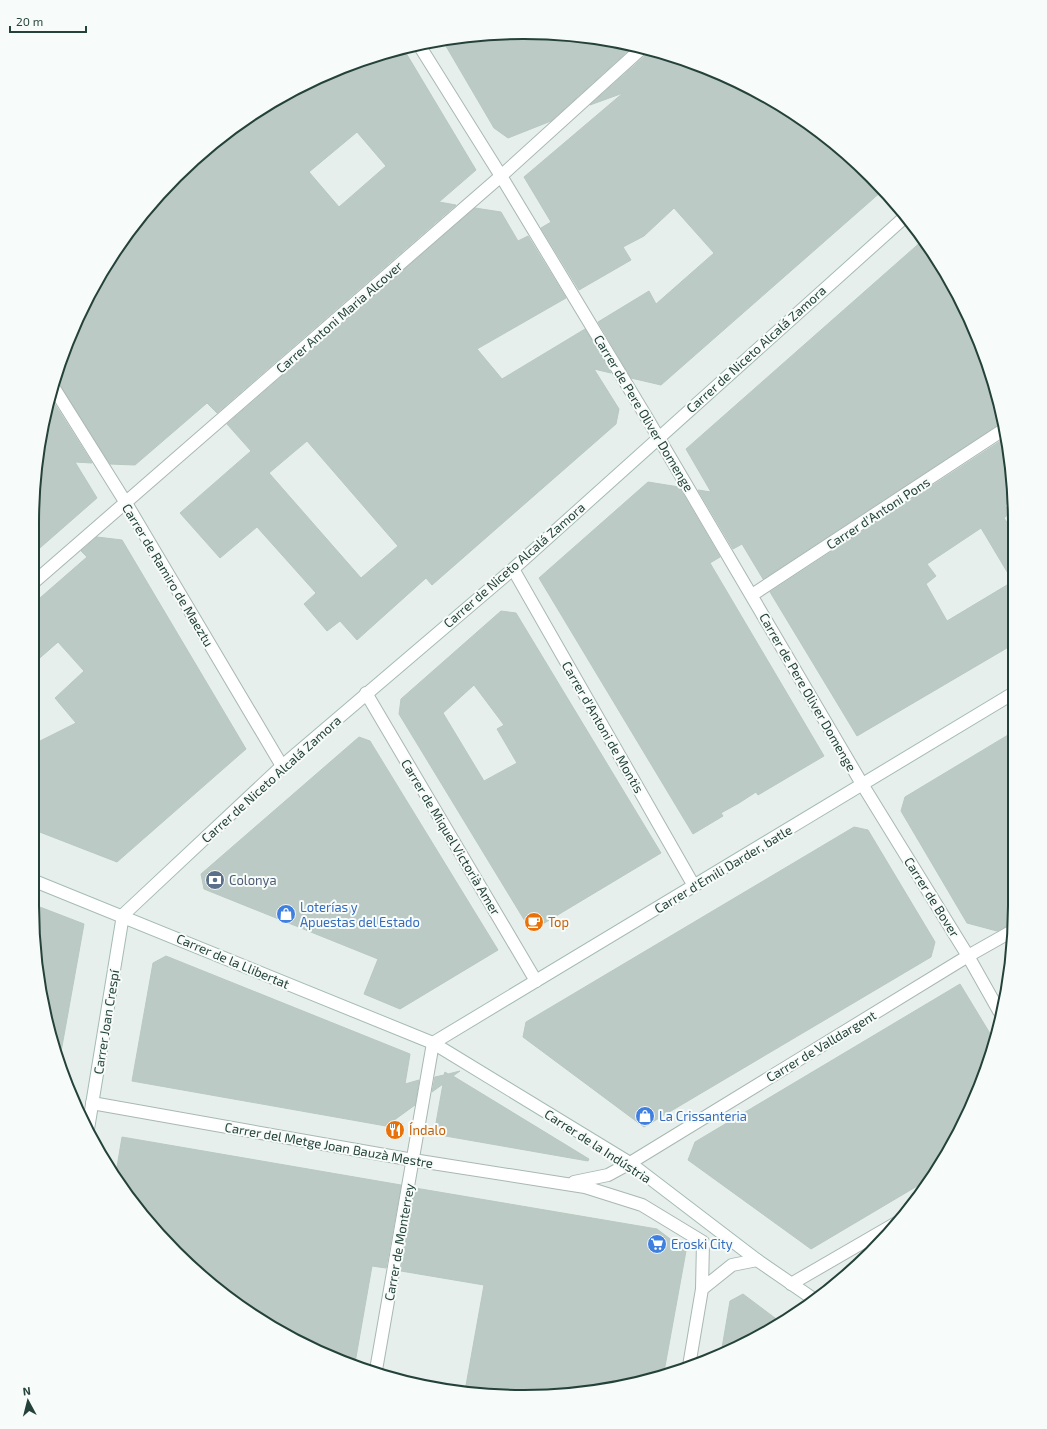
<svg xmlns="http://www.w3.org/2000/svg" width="1047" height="1429" font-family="'Exo 2',sans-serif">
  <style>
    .building { fill: #bbcac4; stroke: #b8c9c2; fill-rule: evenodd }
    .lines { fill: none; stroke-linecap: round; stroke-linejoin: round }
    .street-casing { stroke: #a8b8b2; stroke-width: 14 }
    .secondary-casing { stroke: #a4bbb3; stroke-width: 14 }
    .street { stroke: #fff; stroke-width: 12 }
    .secondary { stroke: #fff; stroke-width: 12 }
    .labels { text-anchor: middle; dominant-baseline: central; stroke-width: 4; stroke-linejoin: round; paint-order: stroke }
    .street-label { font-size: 13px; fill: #24423a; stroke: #f7fbf9 }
    .service-label { font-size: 13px; fill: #4e5e75; stroke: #f7fbf9; text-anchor: start }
    .shop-label { font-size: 13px; fill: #366cbe; stroke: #f7fbf9; text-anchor: start }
    .food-label { font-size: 13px; fill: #c56008; stroke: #f7fbf9; text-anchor: start }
    .rim { fill: none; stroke: #24423a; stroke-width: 2 }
  </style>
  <rect width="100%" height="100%" fill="#e6efeb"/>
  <path class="building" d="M 491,33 L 587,36 L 632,47 L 551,121 L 508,138 L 494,128 L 443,41 Z
    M 403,48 L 476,170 L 439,202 L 456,205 L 217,413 L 207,403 L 135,465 L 110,464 L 55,378 L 70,335 L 115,251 L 154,199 L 224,134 L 306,83 ZM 357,132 L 386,166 L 339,207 L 309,172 Z
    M 648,50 L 681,58 L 769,98 L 847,154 L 882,191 L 661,385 L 631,378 L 598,322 L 649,291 L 656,304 L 714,253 L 674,208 L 644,236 L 623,247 L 631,260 L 579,290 L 541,228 L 551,222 L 524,177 L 623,93 L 590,105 L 646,55 Z
    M 475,208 L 501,212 L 518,241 L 528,236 L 566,298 L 477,349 L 502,379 L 585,329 L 611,373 L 594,369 L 619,409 L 616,424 L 432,585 L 426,578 L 357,640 L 340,621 L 327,631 L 304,604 L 316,593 L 257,527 L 220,558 L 180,513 L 251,451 L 227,424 ZM 307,441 L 398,546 L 361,578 L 269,473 Z
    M 923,240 L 978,335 L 1001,423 L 763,579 L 742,544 L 733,549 L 698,490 L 711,492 L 686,449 Z
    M 49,395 L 92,463 L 75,462 L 97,498 L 33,554 L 33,492 Z
    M 1005,438 L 1011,459 L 1011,501 L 1005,505 L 1010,513 L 1004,518 L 1011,528 L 1012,580 L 981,528 L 927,564 L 936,576 L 926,584 L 947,621 L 1012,582 L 1012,645 L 857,736 L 770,592 Z
    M 648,482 L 679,487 L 720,557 L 710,563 L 824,756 L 758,795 L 756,792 L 739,803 L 721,813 L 723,816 L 693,834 L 539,578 Z
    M 97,537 L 122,540 L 246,749 L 117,862 L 32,829 L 32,745 L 76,723 L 55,698 L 84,671 L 58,642 L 33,664 L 33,604 L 87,557 L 81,551 Z
    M 501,611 L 516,613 L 661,853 L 531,931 L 399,714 L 401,699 ZM 474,685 L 504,725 L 497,729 L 517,763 L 484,781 L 443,713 Z
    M 1013,732 L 1014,923 L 997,931 L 967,923 L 901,811 L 905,797 Z
    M 359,737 L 370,741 L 498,950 L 400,1009 L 364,994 L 378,959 L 204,889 L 201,874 Z
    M 854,827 L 868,830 L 935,942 L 931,957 L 644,1127 L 523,1037 L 526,1022 Z
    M 32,904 L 84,924 L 59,1063 L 49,1033 Z
    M 166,956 L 410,1054 L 405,1084 L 419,1080 L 415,1105 L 386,1126 L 132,1081 L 153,963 Z
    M 960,984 L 994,1040 L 989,1063 L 949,1151 L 929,1179 L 811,1249 L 688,1160 L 695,1142 Z
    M 460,1071 L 453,1076 L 589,1159 L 588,1161 L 434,1134 L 443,1084 L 432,1092 L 435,1077 L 444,1075 L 445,1072 L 448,1074 Z
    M 122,1137 L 401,1185 L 386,1268 L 372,1266 L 355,1363 L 306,1346 L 199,1275 L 115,1179 Z
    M 415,1188 L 657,1229 L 686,1251 L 664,1372 L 587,1393 L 523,1397 L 465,1391 L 484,1285 L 401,1271 Z
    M 743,1294 L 779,1321 L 721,1354 L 730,1301 Z"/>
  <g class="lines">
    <g class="street-casing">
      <path id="street" d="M 419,45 L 501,176 L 647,418 L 862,784 L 968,956 L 999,1011
        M 52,385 L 126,503 L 282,766
        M 513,569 L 694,886
        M 33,583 L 501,176 L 641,49
        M 752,595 L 1003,430
        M 366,693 L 536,981
        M 92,1103 L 413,1160 L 585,1187 L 642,1205 L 703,1242 L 702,1289 L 689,1366
        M 574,1182 L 608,1175 L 630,1163 L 968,956 L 1014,930
        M 791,1284 L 898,1222
        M 702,1289 L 732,1265 L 757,1260
        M 376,1370 L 433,1043"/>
    </g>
    <g class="secondary-casing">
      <path id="secondary" d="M 32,880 L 433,1043 L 630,1163 L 757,1260 L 815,1300
        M 123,915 L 282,766 L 513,569 L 906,216
        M 433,1043 L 1012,694
        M 88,1129 L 123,915"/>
    </g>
    <use href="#street" class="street"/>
    <use href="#secondary" class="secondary"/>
  </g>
  <defs>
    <g id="bank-disc" transform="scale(1)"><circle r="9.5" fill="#5c6f8a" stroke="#f7fbf9"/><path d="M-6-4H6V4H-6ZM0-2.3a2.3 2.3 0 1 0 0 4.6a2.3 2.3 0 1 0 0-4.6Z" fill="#fff"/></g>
    <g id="shop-disc" transform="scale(1)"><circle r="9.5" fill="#3f7fe0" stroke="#f7fbf9"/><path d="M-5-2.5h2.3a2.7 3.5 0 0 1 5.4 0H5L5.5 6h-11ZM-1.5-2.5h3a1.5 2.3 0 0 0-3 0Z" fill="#fff"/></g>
    <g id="cafe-disc" transform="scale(1)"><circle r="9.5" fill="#e8710a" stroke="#f7fbf9"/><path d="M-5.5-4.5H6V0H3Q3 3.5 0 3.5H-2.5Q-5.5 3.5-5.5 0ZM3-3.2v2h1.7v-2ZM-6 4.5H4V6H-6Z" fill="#fff"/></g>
    <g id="restaurant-disc" transform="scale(1)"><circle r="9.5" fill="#e8710a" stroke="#f7fbf9"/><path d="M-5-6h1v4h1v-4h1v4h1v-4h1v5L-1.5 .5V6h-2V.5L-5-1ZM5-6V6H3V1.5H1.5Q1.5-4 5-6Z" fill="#fff"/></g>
    <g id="supermarket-disc" transform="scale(1)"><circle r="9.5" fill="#3f7fe0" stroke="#f7fbf9"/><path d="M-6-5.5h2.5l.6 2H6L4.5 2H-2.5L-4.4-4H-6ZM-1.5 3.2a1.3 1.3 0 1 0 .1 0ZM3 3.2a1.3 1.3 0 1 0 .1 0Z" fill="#fff"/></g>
  </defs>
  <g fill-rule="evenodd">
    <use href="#bank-disc" x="215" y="880"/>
    <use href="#shop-disc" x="286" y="914"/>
    <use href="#cafe-disc" x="534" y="922"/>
    <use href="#shop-disc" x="645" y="1116"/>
    <use href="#restaurant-disc" x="395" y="1130"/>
    <use href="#supermarket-disc" x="657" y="1244"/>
  </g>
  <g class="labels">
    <g class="street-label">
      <text transform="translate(339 317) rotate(-41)">Carrer Antoni Maria Alcover</text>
      <text transform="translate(756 349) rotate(-42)">Carrer de Niceto Alcalá Zamora</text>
      <text transform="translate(644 413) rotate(59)">Carrer de Pere Oliver Domenge</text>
      <text transform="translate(878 513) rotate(-33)">Carrer d'Antoni Pons</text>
      <text transform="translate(514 565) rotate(-41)">Carrer de Niceto Alcalá Zamora</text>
      <text transform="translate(168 575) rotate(59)">Carrer de Ramiro de Maeztu</text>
      <text transform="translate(808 692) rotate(60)">Carrer de Pere Oliver Domenge</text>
      <text transform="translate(603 727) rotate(60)">Carrer d'Antoni de Montis</text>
      <text transform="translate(271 779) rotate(-42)">Carrer de Niceto Alcalá Zamora</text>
      <text transform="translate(451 837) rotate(59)">Carrer de Miquel Victorià Amer</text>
      <text transform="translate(723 869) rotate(-31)">Carrer d'Emili Darder, batle</text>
      <text transform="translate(932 897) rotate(58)">Carrer de Bover</text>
      <text transform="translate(233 961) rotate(23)">Carrer de la Llibertat</text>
      <text transform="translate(106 1022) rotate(-81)">Carrer Joan Crespí</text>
      <text transform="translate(821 1046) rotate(-31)">Carrer de Valldargent</text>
      <text transform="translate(329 1145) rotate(10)">Carrer del Metge Joan Bauzà Mestre</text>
      <text transform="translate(598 1146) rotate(33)">Carrer de la Indústria</text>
      <text transform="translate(399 1242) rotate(-80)">Carrer de Monterrey</text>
    </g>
    <g class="service-label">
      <text x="229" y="880">Colonya</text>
    </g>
    <g class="shop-label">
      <text x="300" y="907">Loterías y<tspan x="300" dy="15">Apuestas del Estado</tspan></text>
      <text x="659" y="1116">La Crissanteria</text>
      <text x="671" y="1244">Eroski City</text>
    </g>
    <g class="food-label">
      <text x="548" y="922">Top</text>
      <text x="409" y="1130">Índalo</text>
    </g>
  </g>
  <path d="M0 0H1047V1429H0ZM523 39H524A484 484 0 0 1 1008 523V906A484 484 0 0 1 524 1390H523A484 484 0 0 1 39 906V523A484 484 0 0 1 523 39Z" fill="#f7fbf9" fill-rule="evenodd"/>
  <path class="rim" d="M523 39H524A484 484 0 0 1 1008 523V906A484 484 0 0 1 524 1390H523A484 484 0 0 1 39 906V523A484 484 0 0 1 523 39Z"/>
  <g transform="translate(28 1401) rotate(353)" stroke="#f7fbf9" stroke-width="3" paint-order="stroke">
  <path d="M0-3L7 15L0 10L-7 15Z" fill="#24423a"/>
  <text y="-6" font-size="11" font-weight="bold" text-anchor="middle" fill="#24423a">N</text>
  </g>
  <path d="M10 26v6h76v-6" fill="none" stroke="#24423a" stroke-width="2"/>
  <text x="16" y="26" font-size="12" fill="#24423a" stroke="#f7fbf9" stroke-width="3" paint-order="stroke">20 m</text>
</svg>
